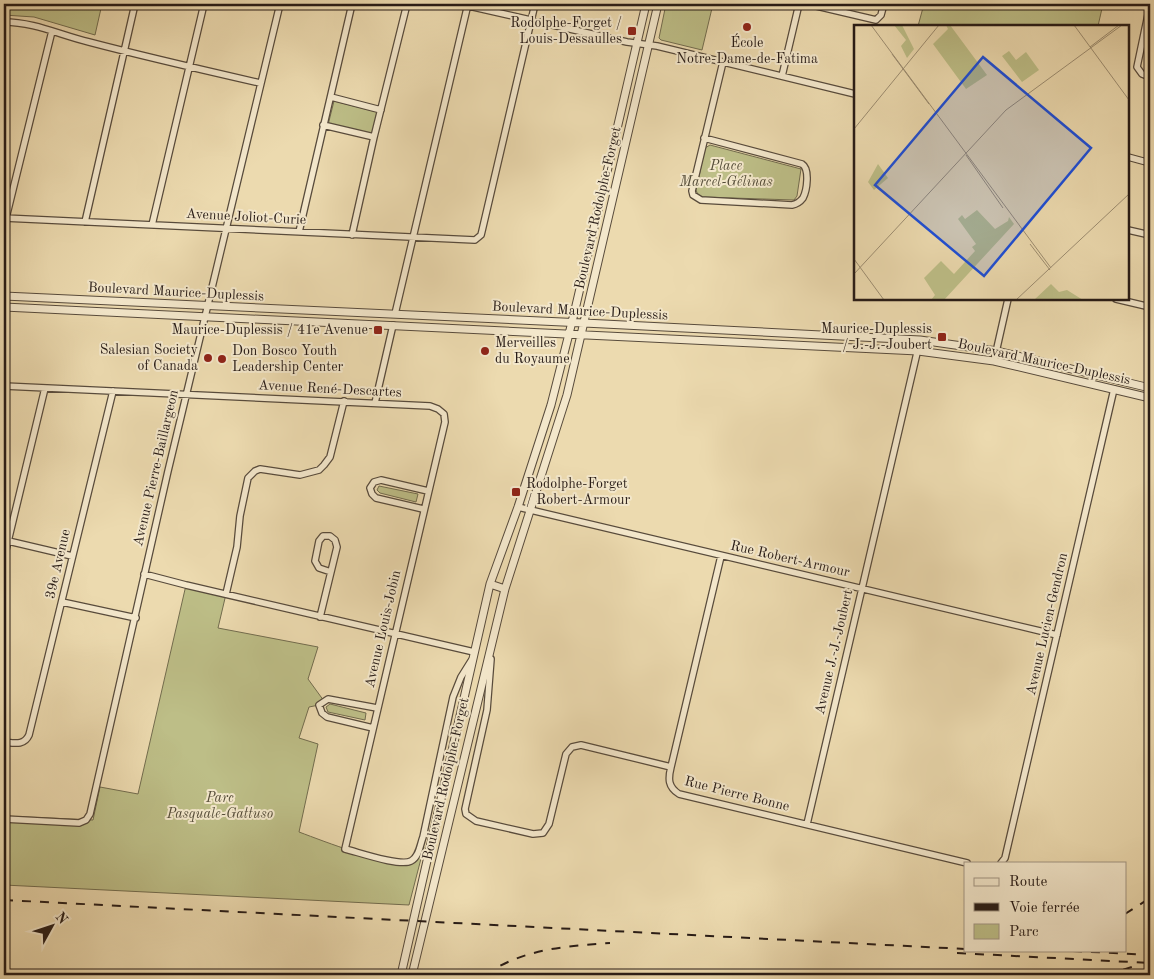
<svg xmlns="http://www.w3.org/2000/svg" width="1154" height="979" font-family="'Old Standard TT',serif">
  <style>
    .green { fill: #bdbe87; stroke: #726c4e }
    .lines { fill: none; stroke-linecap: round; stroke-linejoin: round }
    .minor-casing { stroke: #584b3c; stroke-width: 8 }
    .tertiary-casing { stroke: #584b3c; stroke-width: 9 }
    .minor { stroke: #f3e7cb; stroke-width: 5.5 }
    .tertiary { stroke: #f3e7cb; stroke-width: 7 }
    .rail { stroke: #271b16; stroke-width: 2; stroke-dasharray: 9 9; stroke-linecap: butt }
    .poi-dot { fill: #8f2418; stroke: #f3e7cb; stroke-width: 2 }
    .labels { text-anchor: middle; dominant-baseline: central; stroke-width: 4; stroke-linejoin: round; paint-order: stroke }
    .poi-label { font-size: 14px; fill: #271b16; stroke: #f3e7cb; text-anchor: end }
    .park-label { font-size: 14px; font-style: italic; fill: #544c38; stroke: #f3e7cb }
    .street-label { font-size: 14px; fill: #271b16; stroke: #f3e7cb }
    .inset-road { fill: none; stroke: #9d8e72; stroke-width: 1 }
    .view { fill: #1d4ed8; fill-opacity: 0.15; stroke: #1d4ed8; stroke-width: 2.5 }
    .inset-edge { fill: none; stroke: #271b16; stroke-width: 2.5 }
  </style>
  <rect width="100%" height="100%" fill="#ecdaaf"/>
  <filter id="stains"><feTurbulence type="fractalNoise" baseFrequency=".004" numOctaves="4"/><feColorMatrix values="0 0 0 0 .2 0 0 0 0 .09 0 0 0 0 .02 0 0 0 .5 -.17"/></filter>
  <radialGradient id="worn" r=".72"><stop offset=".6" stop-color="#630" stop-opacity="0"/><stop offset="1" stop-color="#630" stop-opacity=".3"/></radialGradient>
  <path class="green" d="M 4,4 L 102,4 L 95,35 L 34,17 L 4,15 Z
    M 666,4 L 713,4 L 702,50 L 661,40 L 659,38 Z
    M 924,4 L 1103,4 L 1098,26 L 918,26 Z
    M 334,101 L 377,112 L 372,135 L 328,125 Z
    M 710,145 L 801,169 L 797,196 L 794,200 L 702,197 L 698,195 L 696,190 L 705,148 Z
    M 379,486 L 418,494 L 416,502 L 380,493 L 377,490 Z
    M 186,585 L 226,594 L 218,628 L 318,647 L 308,679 L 324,701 L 319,705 L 309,707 L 299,738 L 318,744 L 299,832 C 326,842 383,865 411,861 L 419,846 L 424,847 L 409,905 L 4,885 L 4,816 L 93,820 L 100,787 L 138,794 Z
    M 330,704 L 366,713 L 365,720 L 328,712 L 326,707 Z"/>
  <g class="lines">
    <g class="minor-casing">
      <path id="minor" d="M 460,4 L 627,42 L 657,46 L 855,94
        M 808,4 L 876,20 L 881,15 L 884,4
        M 1150,5 L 1137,67 L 1142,74 L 1150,77
        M 4,22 C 34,22 60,35 89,42 C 146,57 203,70 260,83
        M 782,76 L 799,4
        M 331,97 L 381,110
        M 323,125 L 374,137
        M 704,138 L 802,164 C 810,169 807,190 803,198 C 800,202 797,204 792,205 L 701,200 L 693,195 L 692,191 L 723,62
        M 1128,157 L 1150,163
        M 4,218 L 475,240 L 481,235 L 482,231 L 535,4
        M 6,218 L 52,31
        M 85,222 L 135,4
        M 152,225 L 204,4
        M 1128,230 L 1150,235
        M 299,232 L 352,4
        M 352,235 L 374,137 L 407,4
        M 1116,299 L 1150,307
        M 395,314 L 468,4
        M 994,361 L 1008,299
        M 4,386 L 430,406 L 438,409 L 444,414 L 445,422 L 345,849 C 358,852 400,867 411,861 C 419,857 420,845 423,837 L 453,697 L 461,677 L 471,661
        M 375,403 L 393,325
        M 518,507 L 1057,635
        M 423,509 L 376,498 L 372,494 L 370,488 L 374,482 L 381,480 L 428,491
        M 4,540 L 72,556
        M 4,558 L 45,388
        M 144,574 L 186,585 L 474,652
        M 226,594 L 237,547 L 240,516 L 248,478 L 255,471 L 260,469 L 300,475 L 319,470 L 324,465 L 330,457 L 344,401
        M 62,602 L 136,618
        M 320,617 L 337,547 L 335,540 L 330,536 L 323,536 L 319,541 L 315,561 L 319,568 L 331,572
        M 491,659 L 487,710 L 465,809 L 466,814 L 476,821 L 533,834 L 543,833 L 549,824 L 566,754 L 572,747 L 581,745 L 671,767 C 668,779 668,787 679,794 L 967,863
        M 373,728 L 327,717 L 322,713 L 319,705 L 328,699 L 377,708
        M 4,742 C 14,743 24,746 29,735 L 113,391
        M 671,767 L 721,556
        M 4,819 L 79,823 L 86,820 L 90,814 L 168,471 L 280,4
        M 807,824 L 920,340
        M 1001,863 L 1005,858 L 1114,389"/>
    </g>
    <g class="tertiary-casing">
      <path id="tertiary" d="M 4,296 L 584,323 L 920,340 L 997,351 L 1150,388
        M 4,307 L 918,351 L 994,361 L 1150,398
        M 490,584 L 505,589
        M 401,975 L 490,584 L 518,507 L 551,405 L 574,314 L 646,4
        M 412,975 L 505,589 L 567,395 L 658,4"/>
    </g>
    <use href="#minor" class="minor"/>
    <use href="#tertiary" class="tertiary"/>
    <path class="rail" d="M 4,900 L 965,949
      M 1125,914 L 1150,898
      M 1055,950 L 1150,955
      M 957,953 L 1150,963
      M 485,975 C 522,949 566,946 610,943
      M 1106,975 L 1135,966"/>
  </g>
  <g class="poi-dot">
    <circle cx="747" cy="27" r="5"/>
    <rect x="627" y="26" width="10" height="10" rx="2.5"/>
    <rect x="373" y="325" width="10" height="10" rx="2.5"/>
    <rect x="937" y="332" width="10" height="10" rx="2.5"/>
    <circle cx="485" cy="351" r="5"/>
    <circle cx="208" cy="358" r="5"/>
    <circle cx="222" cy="359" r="5"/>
    <rect x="511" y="487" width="10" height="10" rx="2.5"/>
  </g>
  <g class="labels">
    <g class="poi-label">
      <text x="622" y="23">Rodolphe-Forget /<tspan x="622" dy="16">Louis-Dessaulles</tspan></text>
      <text x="747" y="43" text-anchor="middle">École<tspan x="747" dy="16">Notre-Dame-de-Fatima</tspan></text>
      <text x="932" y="329">Maurice-Duplessis<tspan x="932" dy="16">/ J.-J.-Joubert</tspan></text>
      <text x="368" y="330">Maurice-Duplessis / 41e Avenue</text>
      <text x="495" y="343" text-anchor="start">Merveilles<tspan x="495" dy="16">du Royaume</tspan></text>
      <text x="198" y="350">Salesian Society<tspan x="198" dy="16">of Canada</tspan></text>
      <text x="232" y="351" text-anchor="start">Don Bosco Youth<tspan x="232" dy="16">Leadership Center</tspan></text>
      <text x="526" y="484" text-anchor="start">Rodolphe-Forget<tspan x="526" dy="16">/ Robert-Armour</tspan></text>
    </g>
    <g class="park-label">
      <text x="726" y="166">Place<tspan x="726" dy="16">Marcel-Gélinas</tspan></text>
      <text x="220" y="798">Parc<tspan x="220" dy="16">Pasquale-Gattuso</tspan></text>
    </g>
    <g class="street-label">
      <text transform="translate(598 208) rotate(-77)">Boulevard Rodolphe-Forget</text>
      <text transform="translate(246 217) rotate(3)">Avenue Joliot-Curie</text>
      <text transform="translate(176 292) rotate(3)">Boulevard Maurice-Duplessis</text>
      <text transform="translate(580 311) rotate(3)">Boulevard Maurice-Duplessis</text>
      <text transform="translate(1044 362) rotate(12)">Boulevard Maurice-Duplessis</text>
      <text transform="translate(330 389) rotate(3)">Avenue René-Descartes</text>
      <text transform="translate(156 468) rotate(-77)">Avenue Pierre-Baillargeon</text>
      <text transform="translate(790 559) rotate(13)">Rue Robert-Armour</text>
      <text transform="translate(58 564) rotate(-77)">39e Avenue</text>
      <text transform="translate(1047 624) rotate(-77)">Avenue Lucien-Gendron</text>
      <text transform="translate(383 629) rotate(-77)">Avenue Louis-Jobin</text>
      <text transform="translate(834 652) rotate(-77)">Avenue J.-J.-Joubert</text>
      <text transform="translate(446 779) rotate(-77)">Boulevard Rodolphe-Forget</text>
      <text transform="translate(737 794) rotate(14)">Rue Pierre Bonne</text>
    </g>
  </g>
  <g transform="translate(854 25)">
    <rect width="275" height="275" fill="#ecdaaf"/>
    <path d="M 40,0 L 48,0 L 60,24 L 53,33 L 47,21 L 52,15 ZM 92,0 L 96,0 L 133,50 L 112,64 L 79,19 L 94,4 ZM 155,26 L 162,35 L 172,27 L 185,45 L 168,57 L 148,31 ZM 24,139 L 34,153 L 20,165 L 14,157 ZM 123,185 L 141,204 L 154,196 L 155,192 L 160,199 L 90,275 L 77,275 L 81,270 L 70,253 L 87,236 L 100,249 L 121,226 L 118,222 L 122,219 L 104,194 L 108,190 L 111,194 ZM 197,259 L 205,267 L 213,265 L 229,275 L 180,275 Z" fill="#bdbe87"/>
    <path class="inset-road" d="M 17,0 L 197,243M 220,0 L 275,75M 236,22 L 265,0M 38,29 L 75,79M 0,104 L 85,0M 112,130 L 149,183M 176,219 L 196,245M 0,234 L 30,275M 0,249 L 152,85 L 268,0M 162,275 L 275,169"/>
    <path class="view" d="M 129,32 L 237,123 L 130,251 L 21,160 Z"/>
    <rect width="275" height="275" class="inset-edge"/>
  </g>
  <rect width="1154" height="979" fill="none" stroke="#ecdaaf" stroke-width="20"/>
  <rect x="5" y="5" width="1144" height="969" fill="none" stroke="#271b16" stroke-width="2.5"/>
  <rect x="10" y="10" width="1134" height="959" fill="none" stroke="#271b16"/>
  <rect x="964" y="862" width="162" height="90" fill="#f3e7cb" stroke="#a19583"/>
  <rect x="974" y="878" width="25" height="8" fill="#f3e7cb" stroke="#a19583"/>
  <text x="1009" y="886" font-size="15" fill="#271b16">Route</text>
  <rect x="974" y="903" width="25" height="8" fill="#271b16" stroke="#a19583"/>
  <text x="1009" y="912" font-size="15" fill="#271b16">Voie ferrée</text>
  <rect x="974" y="924" width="25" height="15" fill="#bdbe87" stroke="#a19583"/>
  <text x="1009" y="936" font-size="15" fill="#271b16">Parc</text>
  <g transform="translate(52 926) rotate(50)" stroke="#f3e7cb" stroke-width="4" paint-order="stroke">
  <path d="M0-4L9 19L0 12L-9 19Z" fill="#271b16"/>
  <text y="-8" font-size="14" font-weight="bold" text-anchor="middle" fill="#271b16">N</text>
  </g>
  <rect width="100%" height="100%" filter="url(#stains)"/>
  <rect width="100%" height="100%" fill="url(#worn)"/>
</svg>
